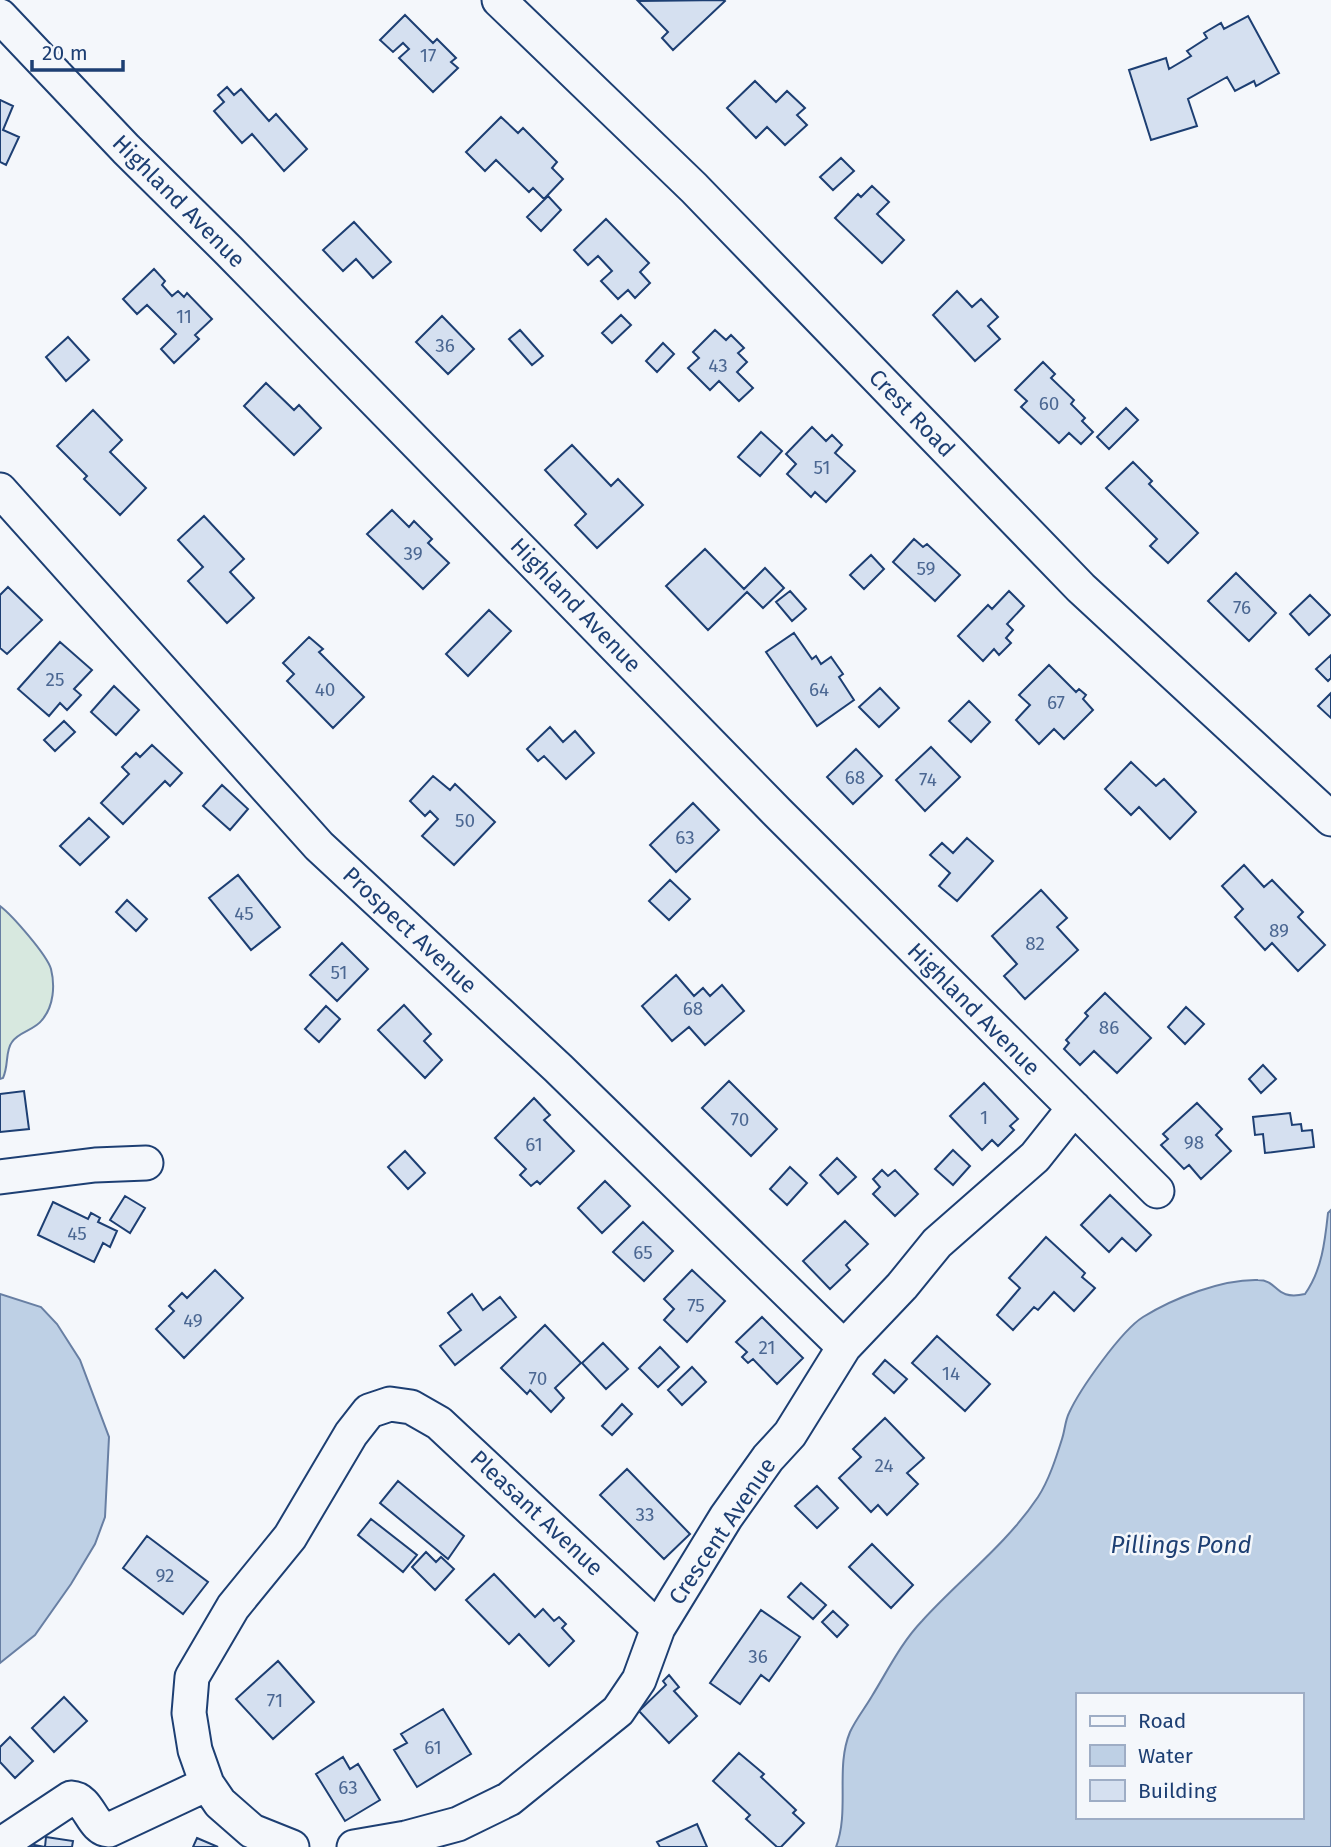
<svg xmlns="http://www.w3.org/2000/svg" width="1331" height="1847" font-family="'Fira Sans',sans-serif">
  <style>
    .green { fill: #d7e8df; stroke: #687fa3; stroke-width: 2 }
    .water { fill: #bed0e5; stroke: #687fa3; stroke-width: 2; fill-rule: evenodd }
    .building { fill: #d5e0f0; stroke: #1d3f73; stroke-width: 2 }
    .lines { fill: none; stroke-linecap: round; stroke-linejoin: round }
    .minor-casing { stroke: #1d3f73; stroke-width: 37 }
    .minor { stroke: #f4f7fb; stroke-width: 33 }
    .labels { text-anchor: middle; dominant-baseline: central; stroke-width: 5; stroke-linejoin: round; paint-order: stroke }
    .number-label { font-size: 19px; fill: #4b6792 }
    .street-label { font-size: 23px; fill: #1d3f73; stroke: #f4f7fb }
    .water-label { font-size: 24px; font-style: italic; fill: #1d3f73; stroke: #f4f7fb }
  </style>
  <rect width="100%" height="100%" fill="#f4f7fb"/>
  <path class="green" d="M 0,906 C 12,915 47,955 51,969 C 55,985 54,1006 42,1020 C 35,1030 18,1032 12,1042 C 5,1051 9,1065 3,1078 L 0,1079 Z"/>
  <path class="water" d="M 1331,1210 L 1331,1847 L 836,1847 C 850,1810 835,1768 850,1732 C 856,1719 865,1708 872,1696 C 888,1670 901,1643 922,1621 C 960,1579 1006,1545 1038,1497 C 1049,1480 1056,1458 1062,1439 C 1065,1430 1065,1421 1069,1413 C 1080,1389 1121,1331 1143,1317 C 1174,1298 1222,1279 1258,1280 C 1279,1280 1274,1301 1305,1294 C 1322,1270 1325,1241 1328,1213 ZM 1077,1695 L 1301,1695 L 1301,1817 L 1077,1817 Z
    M 0,1294 L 41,1307 L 57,1324 L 80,1360 L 109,1437 L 105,1517 L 95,1544 L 71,1584 L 35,1635 L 0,1663 Z"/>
  <path class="building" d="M 724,0 L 725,1 L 673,50 L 662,38 L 668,32 L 638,1 Z
    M 405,15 L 433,43 L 437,39 L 456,58 L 451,62 L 458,68 L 433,92 L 399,58 L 409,49 L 403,43 L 393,52 L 380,40 Z
    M 1248,16 L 1279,73 L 1256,86 L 1254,81 L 1235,91 L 1227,77 L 1188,99 L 1197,126 L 1151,140 L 1129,70 L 1166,58 L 1169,69 L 1191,56 L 1187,51 L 1207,38 L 1204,33 L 1221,23 L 1224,29 Z
    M 755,81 L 776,102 L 787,91 L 805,108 L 797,115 L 807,125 L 785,145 L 767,127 L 756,138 L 727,108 Z
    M 227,87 L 234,95 L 241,89 L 269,121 L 276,114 L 307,149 L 284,171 L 252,134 L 242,143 L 214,111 L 224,102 L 218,95 Z
    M 0,100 L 13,106 L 3,130 L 19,137 L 6,165 L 0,162 Z
    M 501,117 L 518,133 L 523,128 L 557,162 L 552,168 L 563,179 L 544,199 L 533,188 L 529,192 L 496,160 L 485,171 L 466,152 Z
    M 841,158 L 854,171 L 833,190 L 820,177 Z
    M 872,186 L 889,202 L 877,214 L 904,240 L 882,263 L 835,218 L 858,194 L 861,197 Z
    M 548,196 L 561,210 L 541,231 L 527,217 Z
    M 606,219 L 649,263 L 640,272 L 650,283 L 635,298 L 628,290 L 618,299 L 601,281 L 612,271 L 598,256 L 588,265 L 574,250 Z
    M 354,222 L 391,262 L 373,278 L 356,259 L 343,271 L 323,250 Z
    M 154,269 L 165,281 L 162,285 L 172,296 L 178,291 L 184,297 L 187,293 L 212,319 L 195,335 L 199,339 L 174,363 L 161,349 L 176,334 L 147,305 L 137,314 L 123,299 Z
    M 957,291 L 972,307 L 981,299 L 998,317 L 988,326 L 1000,339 L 975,361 L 933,315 Z
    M 621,315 L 631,325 L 612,343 L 602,333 Z
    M 442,316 L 474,349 L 448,374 L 416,342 Z
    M 520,330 L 543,356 L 532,365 L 509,339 Z
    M 715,330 L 726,340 L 731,335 L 744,348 L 738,353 L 747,362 L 737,372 L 753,388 L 739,401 L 719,381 L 710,390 L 688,368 L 699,358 L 693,352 Z
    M 68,337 L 89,360 L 66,381 L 46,357 Z
    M 663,343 L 674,354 L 657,372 L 646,361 Z
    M 1043,362 L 1055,374 L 1051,378 L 1074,400 L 1071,404 L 1085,418 L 1082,421 L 1093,432 L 1081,444 L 1069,433 L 1059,443 L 1021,407 L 1027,401 L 1015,390 Z
    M 266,383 L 294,410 L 299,405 L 321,428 L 294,455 L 244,406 Z
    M 1126,408 L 1138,420 L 1109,449 L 1097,437 Z
    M 93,410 L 122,440 L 110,452 L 146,488 L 120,515 L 84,479 L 87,476 L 57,446 Z
    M 812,427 L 826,441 L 832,435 L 842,445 L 835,453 L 855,471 L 826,502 L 815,492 L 811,497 L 787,474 L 796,464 L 786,454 Z
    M 761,432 L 782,451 L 760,476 L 738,457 Z
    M 572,445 L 611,486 L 618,479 L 643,505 L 597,548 L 575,525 L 586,514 L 545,470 Z
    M 1133,462 L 1152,481 L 1149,484 L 1198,533 L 1168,563 L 1150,546 L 1157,539 L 1106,488 Z
    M 392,510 L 409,527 L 414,521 L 432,539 L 428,543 L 449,563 L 423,589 L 367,534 Z
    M 204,516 L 244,559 L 230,572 L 254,598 L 227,623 L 188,581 L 203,567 L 178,540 Z
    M 914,539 L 923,547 L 927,544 L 960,575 L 935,601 L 893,562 Z
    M 705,549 L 744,589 L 765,568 L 784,588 L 763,608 L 747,592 L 708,630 L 666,586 Z
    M 871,555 L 884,569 L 864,589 L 850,575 Z
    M 1236,573 L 1276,613 L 1249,641 L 1208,601 Z
    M 8,587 L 42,620 L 7,654 L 0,648 L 0,595 Z
    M 790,591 L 806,609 L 792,621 L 776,602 Z
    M 1009,591 L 1024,606 L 1007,624 L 1013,630 L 1006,638 L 1011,643 L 999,655 L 994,649 L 983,661 L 958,636 L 988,605 L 992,609 Z
    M 1310,595 L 1330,615 L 1309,635 L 1290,614 Z
    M 489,610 L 511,631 L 468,676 L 446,654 Z
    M 794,633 L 812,659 L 816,656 L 821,664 L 831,657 L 843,674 L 839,677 L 854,700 L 817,726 L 766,652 Z
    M 309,637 L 323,649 L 319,652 L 364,697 L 333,728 L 287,681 L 294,674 L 283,663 Z
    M 60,642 L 92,670 L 74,689 L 81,695 L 67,710 L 60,703 L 49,716 L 18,689 Z
    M 1331,655 L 1331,678 L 1328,681 L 1316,669 Z
    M 1049,665 L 1076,692 L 1079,689 L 1086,695 L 1083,699 L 1093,710 L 1064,739 L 1054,729 L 1039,744 L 1016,720 L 1030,705 L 1019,695 Z
    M 114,686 L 139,710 L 116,735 L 91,712 Z
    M 880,688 L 899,708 L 879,727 L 859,707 Z
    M 1331,693 L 1331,718 L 1318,706 Z
    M 969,701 L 990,722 L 971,742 L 949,721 Z
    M 64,721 L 75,732 L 55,751 L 44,740 Z
    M 550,727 L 563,742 L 575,731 L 594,753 L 566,779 L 544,756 L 538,761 L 527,749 Z
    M 152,745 L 182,773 L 170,786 L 165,781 L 123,824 L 101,803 L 129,774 L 122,767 L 136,753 L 140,757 Z
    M 931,747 L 960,777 L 925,811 L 896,780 Z
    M 856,749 L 882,776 L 853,804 L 827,777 Z
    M 1131,762 L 1156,786 L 1164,779 L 1196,812 L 1170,839 L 1139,807 L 1131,815 L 1105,789 Z
    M 433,776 L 450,790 L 455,784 L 495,822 L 454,865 L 422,836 L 438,819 L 430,811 L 425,816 L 410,801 Z
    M 222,785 L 248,809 L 230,830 L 203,806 Z
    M 693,803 L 719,830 L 676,872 L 650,845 Z
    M 89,818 L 109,837 L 80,865 L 60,846 Z
    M 967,838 L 993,861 L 957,901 L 939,886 L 950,873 L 930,855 L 942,843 L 953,853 Z
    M 1244,865 L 1264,887 L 1272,880 L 1303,912 L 1298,917 L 1325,945 L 1298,971 L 1272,943 L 1265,950 L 1235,917 L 1243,909 L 1222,886 Z
    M 238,875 L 280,927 L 251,950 L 209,898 Z
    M 670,880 L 690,899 L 669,920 L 649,901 Z
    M 1041,890 L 1067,918 L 1057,927 L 1078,950 L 1025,999 L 1004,976 L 1017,964 L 992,936 Z
    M 127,900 L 147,919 L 136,931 L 116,912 Z
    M 342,943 L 368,969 L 337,1001 L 310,975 Z
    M 676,975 L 694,996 L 703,988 L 710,996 L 722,985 L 744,1011 L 705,1045 L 689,1027 L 672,1041 L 642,1006 Z
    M 1105,993 L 1151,1038 L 1117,1073 L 1094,1051 L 1080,1065 L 1064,1049 L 1069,1043 L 1066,1040 L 1088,1016 L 1085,1013 Z
    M 404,1005 L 431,1034 L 424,1041 L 442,1060 L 425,1078 L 378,1030 Z
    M 326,1006 L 340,1019 L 319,1042 L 305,1029 Z
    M 1186,1007 L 1204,1024 L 1185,1044 L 1168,1027 Z
    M 1263,1065 L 1276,1079 L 1261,1093 L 1249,1079 Z
    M 729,1081 L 777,1129 L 751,1156 L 702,1108 Z
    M 984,1083 L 1018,1119 L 1010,1126 L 1014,1130 L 998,1146 L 992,1140 L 982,1150 L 950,1116 Z
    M 24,1091 L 29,1129 L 0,1132 L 0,1094 Z
    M 534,1098 L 550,1115 L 544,1120 L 574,1151 L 540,1184 L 537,1181 L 531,1186 L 520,1175 L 526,1169 L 495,1138 Z
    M 1197,1103 L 1222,1129 L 1216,1135 L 1231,1151 L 1201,1179 L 1189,1165 L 1184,1169 L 1161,1145 L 1168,1139 L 1163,1134 Z
    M 1290,1113 L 1292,1125 L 1301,1124 L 1302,1131 L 1312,1130 L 1314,1147 L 1265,1153 L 1263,1134 L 1255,1135 L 1253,1117 Z
    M 953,1150 L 970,1166 L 953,1185 L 935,1169 Z
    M 405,1151 L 425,1173 L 408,1189 L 388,1167 Z
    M 837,1158 L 856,1177 L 838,1194 L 820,1175 Z
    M 790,1167 L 807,1183 L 787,1205 L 770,1189 Z
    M 882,1170 L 888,1176 L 895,1170 L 918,1194 L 895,1216 L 873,1194 L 880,1187 L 873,1179 Z
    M 605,1181 L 630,1206 L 602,1233 L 578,1208 Z
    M 1110,1195 L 1151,1235 L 1136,1251 L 1122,1238 L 1109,1252 L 1081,1225 Z
    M 125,1196 L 145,1208 L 130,1233 L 110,1220 Z
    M 53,1202 L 88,1219 L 91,1213 L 100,1218 L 98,1222 L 117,1231 L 110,1247 L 103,1243 L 94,1262 L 38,1235 Z
    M 845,1221 L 868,1244 L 846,1265 L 850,1270 L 830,1289 L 803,1261 Z
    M 643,1222 L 673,1251 L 644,1281 L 613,1252 Z
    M 1046,1237 L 1085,1273 L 1082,1277 L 1095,1288 L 1074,1311 L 1054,1292 L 1038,1310 L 1034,1307 L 1013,1330 L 997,1315 L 1020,1288 L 1009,1278 Z
    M 215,1270 L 243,1298 L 184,1358 L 156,1329 L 174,1311 L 169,1306 L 182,1293 L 187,1298 Z
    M 692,1270 L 725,1301 L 687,1342 L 664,1320 L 674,1309 L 664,1299 Z
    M 472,1294 L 483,1310 L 500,1297 L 516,1317 L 455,1365 L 440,1346 L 461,1330 L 448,1313 Z
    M 762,1317 L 803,1358 L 777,1384 L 753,1359 L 748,1363 L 742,1357 L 747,1352 L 736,1342 Z
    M 545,1325 L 581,1363 L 555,1388 L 564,1398 L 551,1412 L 530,1390 L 527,1394 L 501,1368 Z
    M 937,1336 L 990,1384 L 965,1411 L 912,1363 Z
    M 603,1343 L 628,1369 L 606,1389 L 582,1363 Z
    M 660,1347 L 679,1367 L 658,1387 L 639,1368 Z
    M 885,1360 L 907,1379 L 894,1393 L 873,1374 Z
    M 692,1367 L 706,1382 L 682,1405 L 668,1390 Z
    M 622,1404 L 632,1414 L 612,1435 L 602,1426 Z
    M 885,1418 L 924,1458 L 907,1473 L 918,1484 L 887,1515 L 878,1505 L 871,1512 L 839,1478 L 861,1457 L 853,1449 Z
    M 627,1469 L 690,1534 L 664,1559 L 600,1495 Z
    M 398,1481 L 464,1536 L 448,1559 L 380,1503 Z
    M 817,1486 L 838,1508 L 817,1528 L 795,1506 Z
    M 371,1519 L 417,1555 L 403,1572 L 358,1535 Z
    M 147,1536 L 208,1582 L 183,1614 L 123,1568 Z
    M 872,1544 L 913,1585 L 891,1608 L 849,1567 Z
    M 426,1552 L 436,1562 L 441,1557 L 454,1569 L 435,1590 L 412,1567 Z
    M 494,1574 L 535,1617 L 543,1609 L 554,1621 L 559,1617 L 566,1624 L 562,1628 L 574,1641 L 549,1666 L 519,1634 L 509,1644 L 466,1600 Z
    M 801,1583 L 826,1605 L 813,1619 L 788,1597 Z
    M 761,1610 L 800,1637 L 769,1681 L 761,1675 L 740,1704 L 710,1683 Z
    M 833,1611 L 848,1625 L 837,1637 L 822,1622 Z
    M 278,1661 L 314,1702 L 273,1739 L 236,1699 Z
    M 669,1675 L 679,1687 L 674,1691 L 697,1716 L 669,1743 L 639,1711 L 666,1685 L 663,1681 Z
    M 64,1697 L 87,1721 L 54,1752 L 32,1728 Z
    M 443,1709 L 471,1754 L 417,1787 L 394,1750 L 407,1743 L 401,1734 Z
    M 10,1737 L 33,1761 L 15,1778 L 0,1762 L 0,1747 Z
    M 739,1753 L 764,1774 L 761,1777 L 796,1810 L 793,1813 L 804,1823 L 781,1847 L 777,1847 L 746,1819 L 750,1815 L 713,1781 Z
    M 343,1757 L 350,1769 L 358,1764 L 380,1800 L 345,1821 L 316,1774 Z
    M 697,1824 L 707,1847 L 660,1847 L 657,1842 Z
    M 46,1837 L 73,1841 L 72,1847 L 12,1847 L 13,1841 L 45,1847 Z
    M 197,1838 L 218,1847 L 193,1847 Z"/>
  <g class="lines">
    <g class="minor-casing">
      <path id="minor" d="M 499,0 L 694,188 L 1081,588 L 1331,819
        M 0,16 L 126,149 L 229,251 L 777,812 L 1157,1191
        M 0,490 L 319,846 L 558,1068 L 844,1347
        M 0,1177 L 95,1165 L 146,1163
        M 0,1845 L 71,1798 C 90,1799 91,1829 109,1830 L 207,1784
        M 292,1847 L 252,1831 L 220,1803 L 207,1784 L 195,1750 L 189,1713 L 192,1677 L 233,1607 L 290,1537 L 351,1434 L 369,1411 L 390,1404 L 411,1407 L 439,1423 L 658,1628
        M 354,1847 L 406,1838 L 458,1824 L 509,1799 L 618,1711 L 639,1680 L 658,1628 L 726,1517 L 768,1458 L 790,1434 L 844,1347 L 902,1286 L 937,1243 L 1035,1157 L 1074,1108"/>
    </g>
    <use href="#minor" class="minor"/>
  </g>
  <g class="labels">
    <g class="number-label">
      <text x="428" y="55">17</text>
      <text x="184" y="316">11</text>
      <text x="445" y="345">36</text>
      <text x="718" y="365">43</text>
      <text x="1049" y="403">60</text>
      <text x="822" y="467">51</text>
      <text x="413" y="553">39</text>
      <text x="926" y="568">59</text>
      <text x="1242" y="607">76</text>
      <text x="55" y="679">25</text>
      <text x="325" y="689">40</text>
      <text x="819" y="689">64</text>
      <text x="1056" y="702">67</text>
      <text x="855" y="777">68</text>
      <text x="928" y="779">74</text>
      <text x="465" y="820">50</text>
      <text x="685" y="837">63</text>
      <text x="244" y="913">45</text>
      <text x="1279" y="930">89</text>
      <text x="1035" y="943">82</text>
      <text x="339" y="972">51</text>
      <text x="693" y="1008">68</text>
      <text x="1109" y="1027">86</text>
      <text x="984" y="1117">1</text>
      <text x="740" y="1119">70</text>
      <text x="1194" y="1142">98</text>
      <text x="534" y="1144">61</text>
      <text x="77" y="1233">45</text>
      <text x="643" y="1252">65</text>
      <text x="696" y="1305">75</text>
      <text x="193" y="1320">49</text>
      <text x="767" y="1347">21</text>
      <text x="951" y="1373">14</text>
      <text x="538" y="1378">70</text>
      <text x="884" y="1465">24</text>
      <text x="645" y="1514">33</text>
      <text x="165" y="1575">92</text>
      <text x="758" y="1656">36</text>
      <text x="275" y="1700">71</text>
      <text x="433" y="1747">61</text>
      <text x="348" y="1787">63</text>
    </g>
    <g class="street-label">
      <text transform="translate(179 201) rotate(45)">Highland Avenue</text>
      <text transform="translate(912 413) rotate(46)">Crest Road</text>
      <text transform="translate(576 605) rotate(46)">Highland Avenue</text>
      <text transform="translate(410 930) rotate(43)">Prospect Avenue</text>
      <text transform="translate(974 1009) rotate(45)">Highland Avenue</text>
      <text transform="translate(537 1513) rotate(43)">Pleasant Avenue</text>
      <text transform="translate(722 1531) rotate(-56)">Crescent Avenue</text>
    </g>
    <g class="water-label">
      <text x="1181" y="1545">Pillings Pond</text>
    </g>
  </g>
  <rect x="1076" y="1693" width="228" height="126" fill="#f4f7fb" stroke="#9eadc5" stroke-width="2"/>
  <rect x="1090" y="1716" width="35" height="10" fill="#f4f7fb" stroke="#9eadc5" stroke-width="2"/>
  <text x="1138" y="1728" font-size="21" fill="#1d3f73">Road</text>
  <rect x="1090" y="1745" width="35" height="21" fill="#bed0e5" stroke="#9eadc5" stroke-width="2"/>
  <text x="1138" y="1763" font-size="21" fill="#1d3f73">Water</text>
  <rect x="1090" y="1780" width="35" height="21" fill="#d5e0f0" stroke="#9eadc5" stroke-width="2"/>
  <text x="1138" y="1798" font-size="21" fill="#1d3f73">Building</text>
  <path d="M32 60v10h91v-10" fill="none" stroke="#1d3f73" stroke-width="3.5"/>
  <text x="42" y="60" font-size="21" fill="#1d3f73" stroke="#f4f7fb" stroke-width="5" paint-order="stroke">20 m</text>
</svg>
